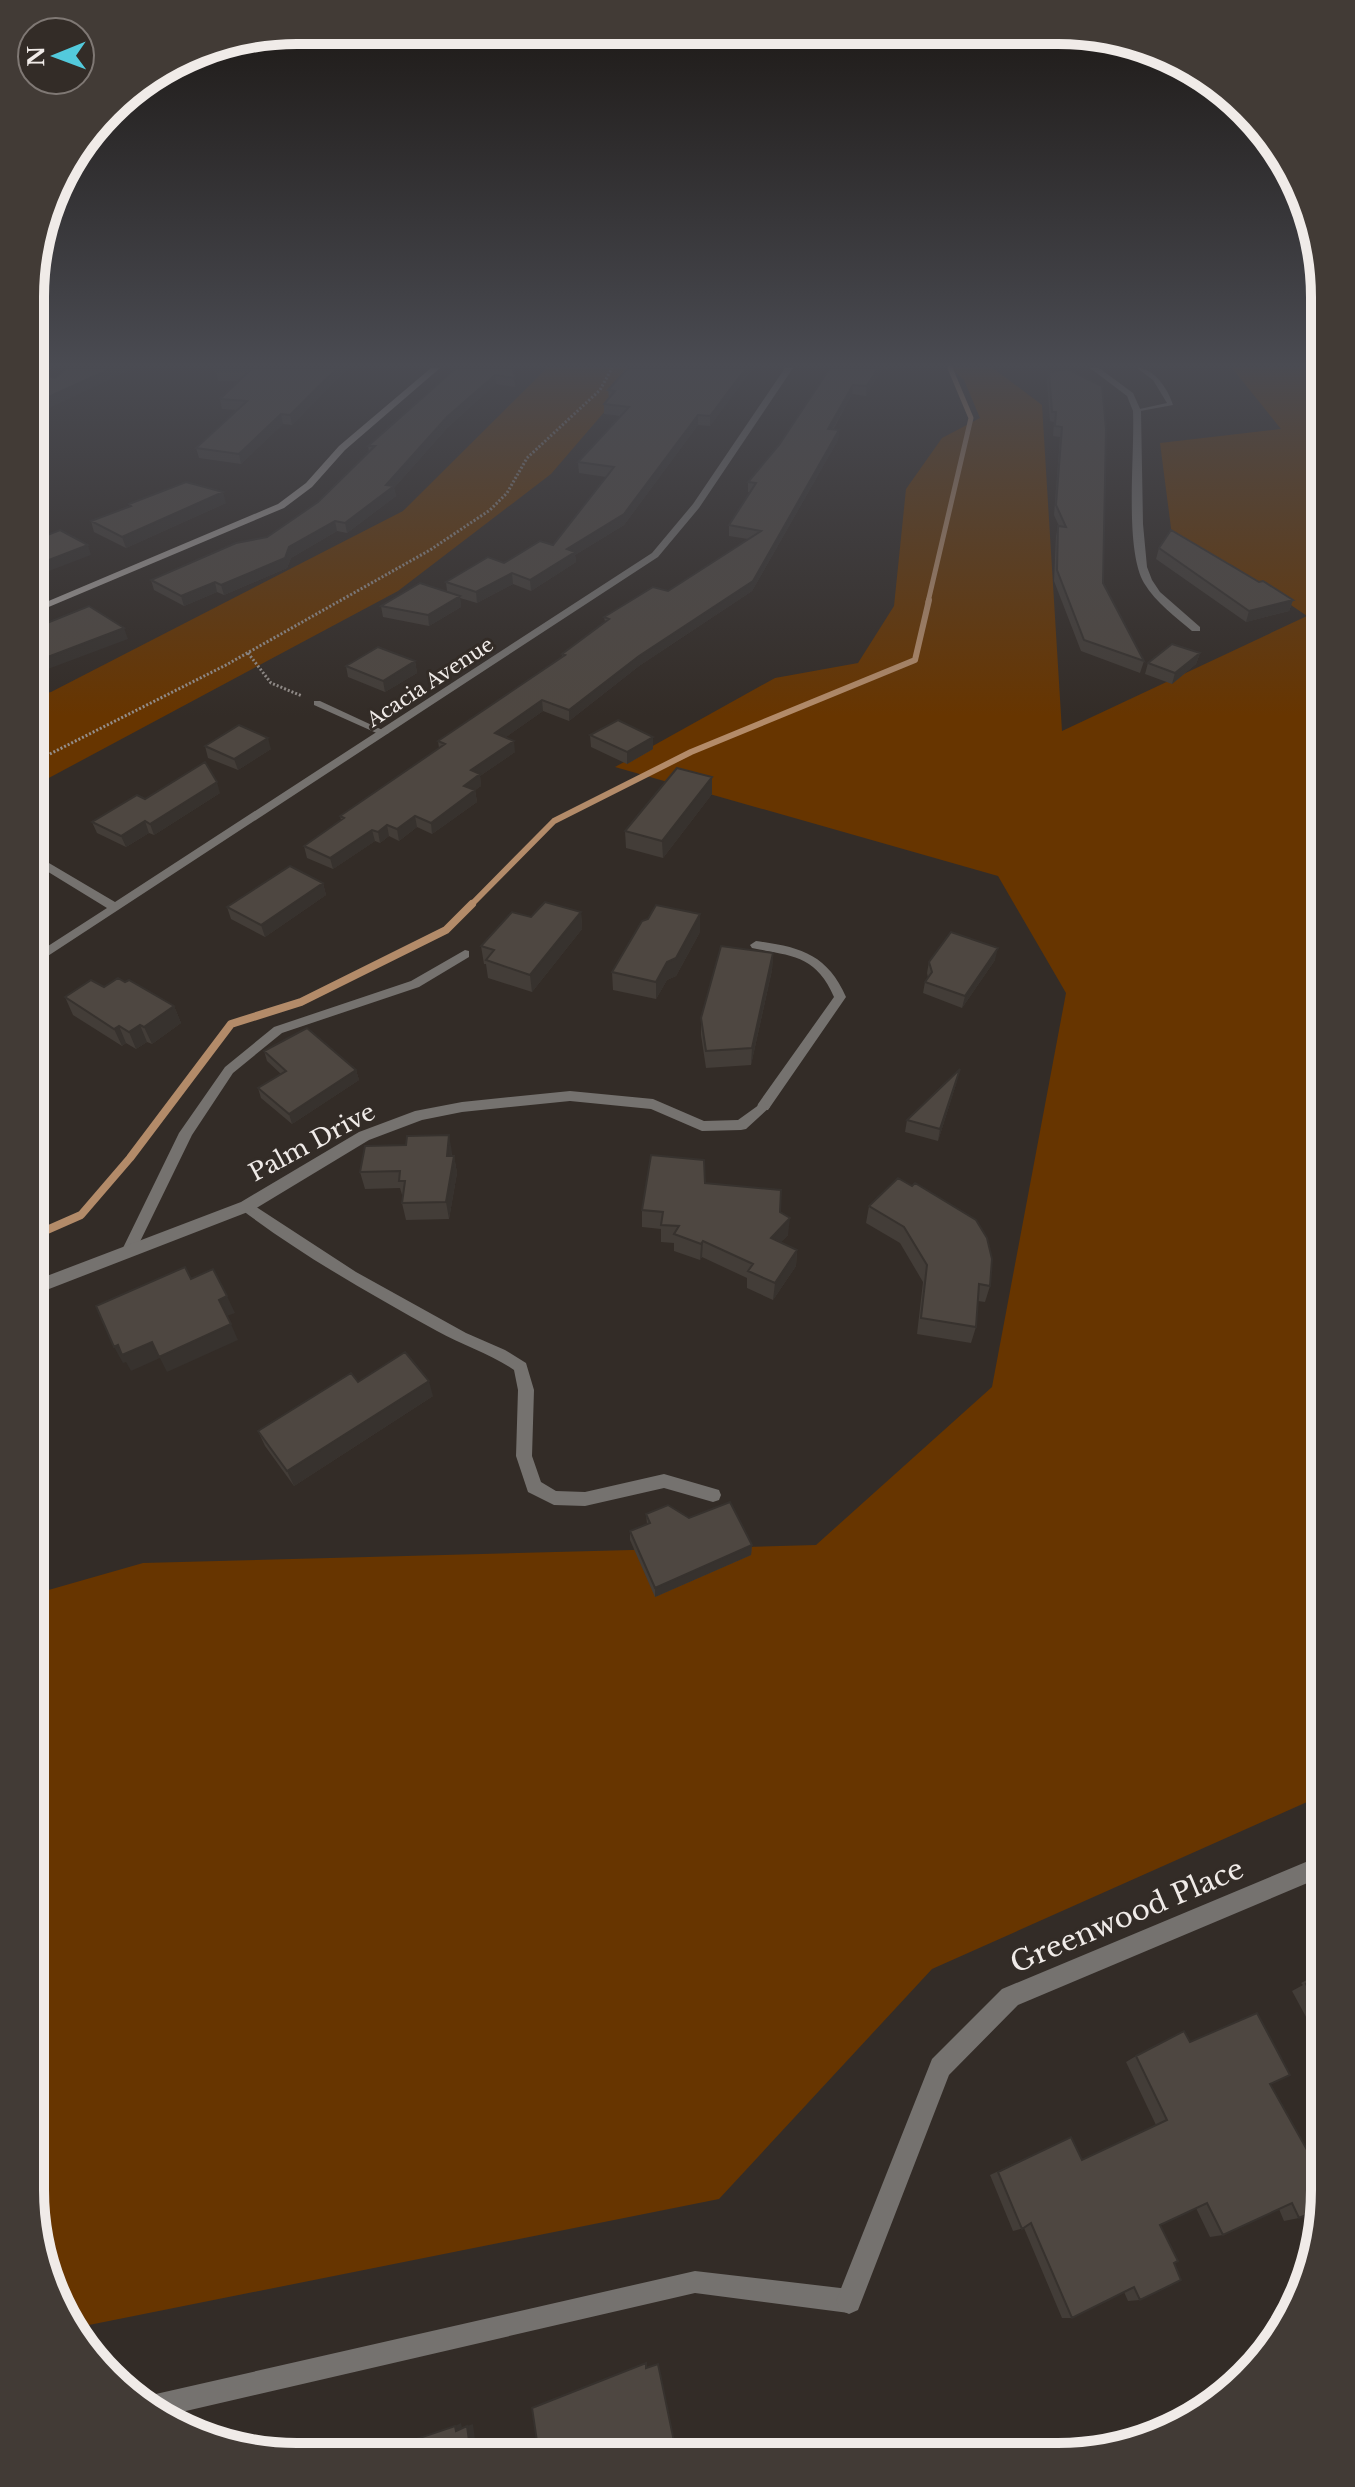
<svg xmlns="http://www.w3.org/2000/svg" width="1355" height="2487" font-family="'Libre Baskerville',serif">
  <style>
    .green { fill: #673500 }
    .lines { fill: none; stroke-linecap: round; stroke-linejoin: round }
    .stream-far2 { stroke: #b38b69; stroke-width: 5 }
    .stream-far1 { stroke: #b38b69; stroke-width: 6 }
    .stream { stroke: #b38b69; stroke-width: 8 }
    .path { stroke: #948e8a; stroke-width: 3; stroke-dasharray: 2 2; stroke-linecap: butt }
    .lane { fill: #75726f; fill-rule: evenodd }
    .street { fill: #75726f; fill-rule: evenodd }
    .secondary { fill: #9e9894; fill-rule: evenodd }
    .wall { fill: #433d38 }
    .shaded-wall { fill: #37322e }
    .building { fill: #4e4741; stroke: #37322e; stroke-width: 2 }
    .labels { text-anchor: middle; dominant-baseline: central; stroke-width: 6; stroke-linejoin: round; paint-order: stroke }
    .far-street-label { font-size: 20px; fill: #f0ebe8; stroke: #332c27 }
    .street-label { font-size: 24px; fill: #f0ebe8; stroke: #332c27 }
    .near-street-label { font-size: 28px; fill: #f0ebe8; stroke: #332c27 }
    .rim { fill: none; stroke: #f0ebe8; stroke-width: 10 }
  </style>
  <rect width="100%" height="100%" fill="#332c27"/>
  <path class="green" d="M 547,368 L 642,368 L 551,474 L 398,591 L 32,787 L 32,696 L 51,692 L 403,511 Z
    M 950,368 L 993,368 L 1042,405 L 1062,731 L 1307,616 L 1232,565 L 1174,551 L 1160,443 L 1281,429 L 1232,368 L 1325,368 L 1325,1794 L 932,1969 L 719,2199 L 79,2327 L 44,2276 L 30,2190 L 31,1595 L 143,1563 L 816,1545 L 992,1387 L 1066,993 L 998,876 L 615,767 L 775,678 L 858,663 L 894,606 L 906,489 L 942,438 L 980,418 L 964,380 Z"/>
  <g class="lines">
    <path class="stream-far2" d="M 928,602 L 971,418 L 950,368"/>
    <path class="stream-far1" d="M 470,906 L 554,821 L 691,752 L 915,660 L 929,600"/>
    <path class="stream" d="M 31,1237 L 81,1215 L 130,1158 L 231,1024 L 301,1002 L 446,930 L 472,904"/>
    <path class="path" d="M 248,653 L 271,683 L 302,696
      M 32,763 L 226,665 L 430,550 L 490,510 L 507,493 L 527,458 L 600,390 L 612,368"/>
    <path class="lane" d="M 1137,368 C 1155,368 1169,391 1173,405 L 1135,412 L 1135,410 L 1167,403 L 1153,380 Z
      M 314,701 L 320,701 L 389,733 L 381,735 L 314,705 Z
      M 756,941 C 800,947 827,954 846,997 L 768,1110 L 758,1110 L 757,1107 L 758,1104 L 834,997 C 816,955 792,956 752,948 L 750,945 Z
      M 465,950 L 469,951 L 469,957 L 419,987 L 282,1033 L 233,1073 L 192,1135 L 133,1256 L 123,1256 L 121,1252 L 179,1133 L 225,1067 L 274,1027 L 411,981 Z
      M 247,1201 L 356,1272 L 466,1333 L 505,1350 L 526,1363 L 534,1390 L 532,1456 L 541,1482 L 556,1491 L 585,1492 L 664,1474 L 719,1490 L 721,1495 L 719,1500 L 713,1502 L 664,1488 L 585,1506 L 554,1505 L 528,1492 L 516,1456 L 518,1390 L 514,1370 C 491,1354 462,1345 437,1331 C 370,1294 303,1256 242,1210 L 240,1206 L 242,1202 Z
      M 695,2271 L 849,2289 L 857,2293 L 861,2301 L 857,2309 L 849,2313 L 695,2293 L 160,2417 L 138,2402 L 147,2396 Z"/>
    <path class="street" d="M 43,368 L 52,368 L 32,380 L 32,375 Z
      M 785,368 L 793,368 L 699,508 L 658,557 L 31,967 L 31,957 L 107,908 L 32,862 L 32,853 L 115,902 L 652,553 L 693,504 Z
      M 1090,368 L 1099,368 L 1133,393 L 1141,411 L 1143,524 L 1147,567 L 1152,580 L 1160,592 L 1200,627 L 1200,631 L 1192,631 C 1176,617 1156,603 1144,583 C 1124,548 1135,454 1133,411 L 1127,396 Z
      M 570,1091 L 653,1099 L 704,1121 L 738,1120 L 763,1102 L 770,1107 L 746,1129 L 741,1130 L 702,1131 L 651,1109 L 570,1101 L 462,1112 L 422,1120 L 369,1140 L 253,1210 L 31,1296 L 31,1282 L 241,1202 L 359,1132 L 415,1111 L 462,1102 Z
      M 1325,1854 L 1324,1876 L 1018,2005 L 949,2075 L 858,2310 L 849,2314 L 840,2310 L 836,2301 L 932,2059 L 1002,1989 Z"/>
    <path class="secondary" d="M 431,368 L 440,368 L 345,450 L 312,487 L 284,508 L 32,614 L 32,608 L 278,504 L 306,483 L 339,446 Z"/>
  </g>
  <path class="wall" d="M 348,368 L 292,425 L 283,424 L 241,464 L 199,458 L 196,448 L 237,410 L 222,409 L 220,399 L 239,381 L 218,381 L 216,371 Z
    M 456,368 L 513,368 L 515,387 L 496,384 L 448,427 L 394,488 L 396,496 L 347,533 L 337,531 L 291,558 L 287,568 L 224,595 L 217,592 L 184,606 L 154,590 L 151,580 L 267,537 L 318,502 L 369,452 L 368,446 Z
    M 753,368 L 710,426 L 698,425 L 624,525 L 575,555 L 576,562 L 531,591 L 513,584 L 477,603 L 460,598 L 461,607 L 429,626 L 383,617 L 381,606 L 447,591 L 446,582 L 553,545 L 606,477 L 579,473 L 578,462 L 621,416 L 604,414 L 604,404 L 609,399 L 608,390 Z
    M 830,368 L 889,368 L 888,369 L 882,369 L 866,396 L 852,394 L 833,430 L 839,430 L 838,440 L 752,591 L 639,666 L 569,721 L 543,711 L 506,737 L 515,752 L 480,776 L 481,786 L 475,790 L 477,802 L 432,834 L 417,827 L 399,841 L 389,836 L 380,843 L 375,841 L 333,869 L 307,858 L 304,846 L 341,820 L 340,816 L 439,748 L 438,741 L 562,657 L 562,654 L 605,622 L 604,617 L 668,591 L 748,539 L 729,536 L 729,525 L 750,492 L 748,492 L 748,482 L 779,445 Z
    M 1049,372 L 1103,583 L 1144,661 L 1140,673 L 1081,651 L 1054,581 L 1056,536 L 1058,526 L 1059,526 L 1054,515 L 1060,437 L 1053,436 L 1054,422 L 1050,421 L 1047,381 Z
    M 226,503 L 126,548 L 94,532 L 91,521 L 129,506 L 129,504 Z
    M 1159,548 L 1293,600 L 1289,611 L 1246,622 L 1156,559 Z
    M 1200,653 L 1196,664 L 1172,684 L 1145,674 L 1148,663 Z
    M 415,661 L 417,673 L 385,692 L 348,677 L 346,666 Z
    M 590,735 L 653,749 L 627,764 L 591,747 Z
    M 205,746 L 271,749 L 238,770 L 208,758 Z
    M 712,777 L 712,794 L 663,858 L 626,848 L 625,831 Z
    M 220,793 L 154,835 L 149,833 L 126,847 L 97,833 L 92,822 L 145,799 Z
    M 323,883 L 326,895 L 265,937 L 231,919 L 227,907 Z
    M 581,912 L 582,929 L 532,992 L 488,978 L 486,964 L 484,964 L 481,946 L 531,917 Z
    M 700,932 L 676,976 L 667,980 L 656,999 L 613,990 L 612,972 Z
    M 773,953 L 772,970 L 751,1065 L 706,1068 L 701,1035 L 701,1018 Z
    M 995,960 L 962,1008 L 923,993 L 925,982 L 928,978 L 927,973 L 929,962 Z
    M 104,987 L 174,1006 L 181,1023 L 152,1044 L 147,1042 L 136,1049 L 126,1043 L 122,1046 L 73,1015 L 65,997 Z
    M 264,1051 L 356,1070 L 359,1080 L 292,1124 L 261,1098 L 258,1088 L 281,1074 L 267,1061 Z
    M 957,1081 L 938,1141 L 905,1132 L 907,1120 Z
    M 452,1152 L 452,1156 L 454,1156 L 457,1173 L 449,1219 L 406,1220 L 402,1203 L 403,1198 L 400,1188 L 365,1189 L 360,1172 Z
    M 705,1183 L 780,1212 L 788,1235 L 781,1242 L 797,1250 L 796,1266 L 773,1300 L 747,1288 L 747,1278 L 702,1257 L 700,1260 L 674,1251 L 674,1243 L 661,1242 L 661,1229 L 642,1227 L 642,1210 Z
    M 869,1206 L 992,1259 L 990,1286 L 985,1302 L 978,1301 L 976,1327 L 971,1343 L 917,1334 L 923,1282 L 900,1243 L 866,1223 Z
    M 358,1382 L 433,1396 L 294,1486 L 265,1446 L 258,1431 Z
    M 646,1514 L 689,1518 L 752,1545 L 751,1555 L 655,1597 L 630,1540 L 630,1531 L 647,1524 Z
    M 1324,1971 L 1324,2050 L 1292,1991 L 1303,1985 L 1301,1983 Z
    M 1190,2042 L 1270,2084 L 1299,2218 L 1284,2221 L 1279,2209 L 1223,2235 L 1210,2237 L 1196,2208 L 1160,2225 L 1174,2263 L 1140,2300 L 1128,2301 L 1124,2292 L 1072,2318 L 1062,2318 L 1024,2228 L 1013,2231 L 990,2175 L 1071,2137 L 1082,2160 L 1156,2125 L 1126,2062 L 1136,2056 Z"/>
  <path class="shaded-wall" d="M 112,368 L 135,368 L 45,410 L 32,414 L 32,403 Z
    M 337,368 L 348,368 L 292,425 L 290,415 Z
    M 746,368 L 753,368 L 710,426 L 710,416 Z
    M 878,368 L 882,368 L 866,396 L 867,386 Z
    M 495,375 L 496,384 L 448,427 L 394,488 L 396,496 L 347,533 L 345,523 L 386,485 L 447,417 Z
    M 853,385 L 852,394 L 827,439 L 828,429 Z
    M 281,414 L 283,424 L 241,464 L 239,454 Z
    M 698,415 L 698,425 L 624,525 L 575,555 L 576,562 L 531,591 L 530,580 L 567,549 Z
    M 839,430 L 838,440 L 752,591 L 639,666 L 569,721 L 569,710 L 639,656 L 753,581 Z
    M 223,492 L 226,503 L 126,548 L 122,537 Z
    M 335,521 L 337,531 L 291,558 L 287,568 L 224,595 L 221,585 Z
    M 88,545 L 91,555 L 49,571 L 35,590 L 32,590 L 32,578 L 46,561 Z
    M 512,573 L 513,584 L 477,603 L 476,592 Z
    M 215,582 L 217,592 L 184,606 L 181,596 Z
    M 460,596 L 461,607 L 429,626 L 428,615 Z
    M 1293,600 L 1289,611 L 1246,622 L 1249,611 Z
    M 124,628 L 128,639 L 32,675 L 32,663 Z
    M 1200,653 L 1196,664 L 1172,684 L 1175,673 Z
    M 415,661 L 417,673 L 385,692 L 383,681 Z
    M 542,700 L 543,711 L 496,744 L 495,733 Z
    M 653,737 L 653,749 L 627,764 L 627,752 Z
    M 268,738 L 271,749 L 238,770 L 234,759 Z
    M 514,741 L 515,752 L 480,776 L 481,786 L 465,797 L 464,786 L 471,770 Z
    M 712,777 L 712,794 L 663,858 L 662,841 Z
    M 217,782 L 220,793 L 154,835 L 150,824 Z
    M 475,790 L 477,802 L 432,834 L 431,823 Z
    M 415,816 L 417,827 L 399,841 L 397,829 Z
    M 145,821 L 149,833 L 126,847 L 121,836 Z
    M 387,825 L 389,836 L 380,843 L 378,832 Z
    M 372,830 L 375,841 L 333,869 L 330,858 Z
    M 323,883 L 326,895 L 265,937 L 261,925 Z
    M 581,912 L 582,929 L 532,992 L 530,975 Z
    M 700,914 L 700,932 L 676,976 L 667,980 L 656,999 L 656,982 L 667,962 Z
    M 998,948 L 995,960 L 962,1008 L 965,996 Z
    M 773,953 L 772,970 L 751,1065 L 752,1048 Z
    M 174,1006 L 181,1023 L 152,1044 L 144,1027 Z
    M 140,1025 L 147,1042 L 136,1049 L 129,1032 Z
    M 119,1026 L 126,1043 L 122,1046 L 114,1029 Z
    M 960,1069 L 957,1081 L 938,1141 L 940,1129 Z
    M 356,1070 L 359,1080 L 292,1124 L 289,1114 Z
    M 449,1135 L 452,1152 L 450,1173 L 447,1156 Z
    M 454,1156 L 457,1173 L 449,1219 L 446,1202 Z
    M 790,1218 L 788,1235 L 770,1255 L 771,1238 Z
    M 703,1241 L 702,1257 L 700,1260 L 701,1244 Z
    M 797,1250 L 796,1266 L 773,1300 L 775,1283 Z
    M 227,1296 L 235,1313 L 227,1316 L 219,1300 Z
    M 231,1324 L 238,1340 L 167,1372 L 160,1358 L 131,1371 L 126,1362 L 123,1363 L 114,1347 L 118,1345 L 152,1342 Z
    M 31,1379 L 44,1420 L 31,1426 Z
    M 429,1381 L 433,1396 L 294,1486 L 287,1471 Z
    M 752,1545 L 751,1555 L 655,1597 L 655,1588 Z
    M 461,2423 L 462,2428 L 456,2431 L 455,2426 Z
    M 473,2424 L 477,2455 L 471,2455 L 467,2426 Z
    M 259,2444 L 260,2454 L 248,2450 L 247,2447 Z"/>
  <path class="building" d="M 67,368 L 112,368 L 42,400 L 32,403 L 32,372 L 55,378 Z
    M 217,368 L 337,368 L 290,415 L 281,414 L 239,454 L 196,448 L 247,401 L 220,399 L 249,371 L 216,371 Z
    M 456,368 L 513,368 L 515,378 L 495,375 L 447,417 L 386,485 L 394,486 L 345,523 L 335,521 L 289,547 L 285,558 L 221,585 L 215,582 L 181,596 L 151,580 L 236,543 L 267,537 L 318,502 L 375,446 L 368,446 Z
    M 628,368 L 746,368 L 710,416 L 698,415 L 624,514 L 567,549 L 575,552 L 530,580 L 512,573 L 476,592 L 446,582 L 488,557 L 504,563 L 540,541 L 553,545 L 614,467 L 578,462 L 629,407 L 604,404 L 615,391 L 608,390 Z
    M 830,368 L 878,368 L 867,386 L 853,385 L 828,429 L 839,430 L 753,581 L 639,656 L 569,710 L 542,700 L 495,733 L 514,741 L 471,770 L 480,774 L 464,786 L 475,790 L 431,823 L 415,816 L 397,829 L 387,825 L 378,832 L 372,830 L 330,858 L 304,846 L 344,818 L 340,816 L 445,744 L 438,741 L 565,655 L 562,654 L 609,619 L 604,617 L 653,587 L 668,591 L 761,531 L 729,525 L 756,483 L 748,482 L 779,445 Z
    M 1067,369 L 1102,386 L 1106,429 L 1103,583 L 1144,661 L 1084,640 L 1057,570 L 1058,526 L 1066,527 L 1056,505 L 1062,427 L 1055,426 L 1056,412 L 1052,412 L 1049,372 Z
    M 186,482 L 223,492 L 122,537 L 91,521 L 131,506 L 129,504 Z
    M 60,530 L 88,545 L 46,561 L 32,578 L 32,541 Z
    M 1171,530 L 1259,582 L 1263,581 L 1293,600 L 1249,611 L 1159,548 Z
    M 420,583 L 460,596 L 428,615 L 381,606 Z
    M 89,606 L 124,628 L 32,663 L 32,629 Z
    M 1172,644 L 1200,653 L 1175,673 L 1148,663 Z
    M 378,647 L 415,661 L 383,681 L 346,666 Z
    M 618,720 L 653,737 L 627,752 L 590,735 Z
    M 239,725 L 268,738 L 234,759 L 205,746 Z
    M 205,762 L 217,782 L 150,824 L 145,821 L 121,836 L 92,822 L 137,795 L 145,799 Z
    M 677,768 L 712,777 L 662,841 L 625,831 Z
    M 290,866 L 323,883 L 261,925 L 227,907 Z
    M 545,902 L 581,912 L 530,975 L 486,960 L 494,950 L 481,946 L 512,912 L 531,917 Z
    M 656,905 L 700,914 L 676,958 L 667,962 L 656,982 L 612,972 L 642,921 L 648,919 Z
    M 951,932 L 998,948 L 965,996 L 925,982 L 932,972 L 929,962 Z
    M 721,946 L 773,953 L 752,1048 L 706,1051 L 701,1018 Z
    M 118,978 L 125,982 L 129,980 L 174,1006 L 144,1027 L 140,1025 L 129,1032 L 119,1026 L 114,1029 L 65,997 L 91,980 L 104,987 Z
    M 307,1028 L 356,1070 L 289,1114 L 258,1088 L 286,1071 L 264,1051 Z
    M 960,1069 L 940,1129 L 907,1120 Z
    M 449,1135 L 447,1156 L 454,1156 L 446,1202 L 402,1203 L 405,1181 L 399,1181 L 400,1171 L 360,1172 L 365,1146 L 406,1145 L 407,1136 Z
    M 651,1155 L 704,1160 L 705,1183 L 781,1190 L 780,1212 L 790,1218 L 771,1238 L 797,1250 L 775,1283 L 748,1271 L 753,1264 L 703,1241 L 701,1244 L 674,1234 L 679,1226 L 661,1225 L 663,1212 L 642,1210 Z
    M 898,1178 L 912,1186 L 915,1183 L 976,1220 L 987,1238 L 992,1259 L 990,1286 L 979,1284 L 976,1327 L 921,1318 L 927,1265 L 904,1227 L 869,1206 Z
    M 185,1267 L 191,1279 L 213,1269 L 227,1296 L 219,1300 L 231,1324 L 159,1357 L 152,1342 L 122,1355 L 118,1345 L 114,1347 L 96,1306 Z
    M 405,1352 L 429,1381 L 287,1471 L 258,1431 L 351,1373 L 358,1382 Z
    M 730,1502 L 752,1545 L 655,1588 L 630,1531 L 650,1523 L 646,1514 L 668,1505 L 689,1518 Z
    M 1324,1971 L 1324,2017 L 1306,1984 L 1318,1978 L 1315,1975 Z
    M 1257,2013 L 1290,2075 L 1270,2084 L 1324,2180 L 1324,2207 L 1299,2218 L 1292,2203 L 1223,2235 L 1207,2203 L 1160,2225 L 1178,2261 L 1174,2263 L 1181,2280 L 1140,2300 L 1134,2287 L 1072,2318 L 1031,2223 L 1022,2229 L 998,2172 L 1071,2137 L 1082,2160 L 1167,2120 L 1136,2056 L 1184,2031 L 1190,2042 Z
    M 646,2363 L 646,2368 L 658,2364 L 677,2456 L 539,2455 L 532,2408 Z
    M 455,2426 L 456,2431 L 467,2426 L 471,2455 L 369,2455 Z"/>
  <linearGradient id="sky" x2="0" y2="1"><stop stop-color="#1c1815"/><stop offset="0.51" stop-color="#4a4b52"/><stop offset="1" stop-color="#4a4b52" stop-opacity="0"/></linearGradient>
  <rect width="1355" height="716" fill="url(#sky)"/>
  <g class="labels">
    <g class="far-street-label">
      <text transform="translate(430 682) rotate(-33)">Acacia Avenue</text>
    </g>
    <g class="street-label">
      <text transform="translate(312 1142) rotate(-28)">Palm Drive</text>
    </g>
    <g class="near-street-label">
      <text transform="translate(1127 1916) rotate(-23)">Greenwood Place</text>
    </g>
  </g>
  <path d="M0 0H1355V2487H0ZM297 44H1058A253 253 0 0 1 1311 297V2190A253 253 0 0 1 1058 2443H297A253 253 0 0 1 44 2190V297A253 253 0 0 1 297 44Z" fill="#423b36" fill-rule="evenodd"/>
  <path class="rim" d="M297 44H1058A253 253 0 0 1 1311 297V2190A253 253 0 0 1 1058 2443H297A253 253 0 0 1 44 2190V297A253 253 0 0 1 297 44Z"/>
  <g transform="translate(56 56) rotate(269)"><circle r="38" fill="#332c27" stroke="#7f7874" stroke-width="2"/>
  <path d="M0-6L14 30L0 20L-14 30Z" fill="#53cadc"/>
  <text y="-12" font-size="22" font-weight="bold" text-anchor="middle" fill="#f0ebe8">N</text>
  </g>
</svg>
